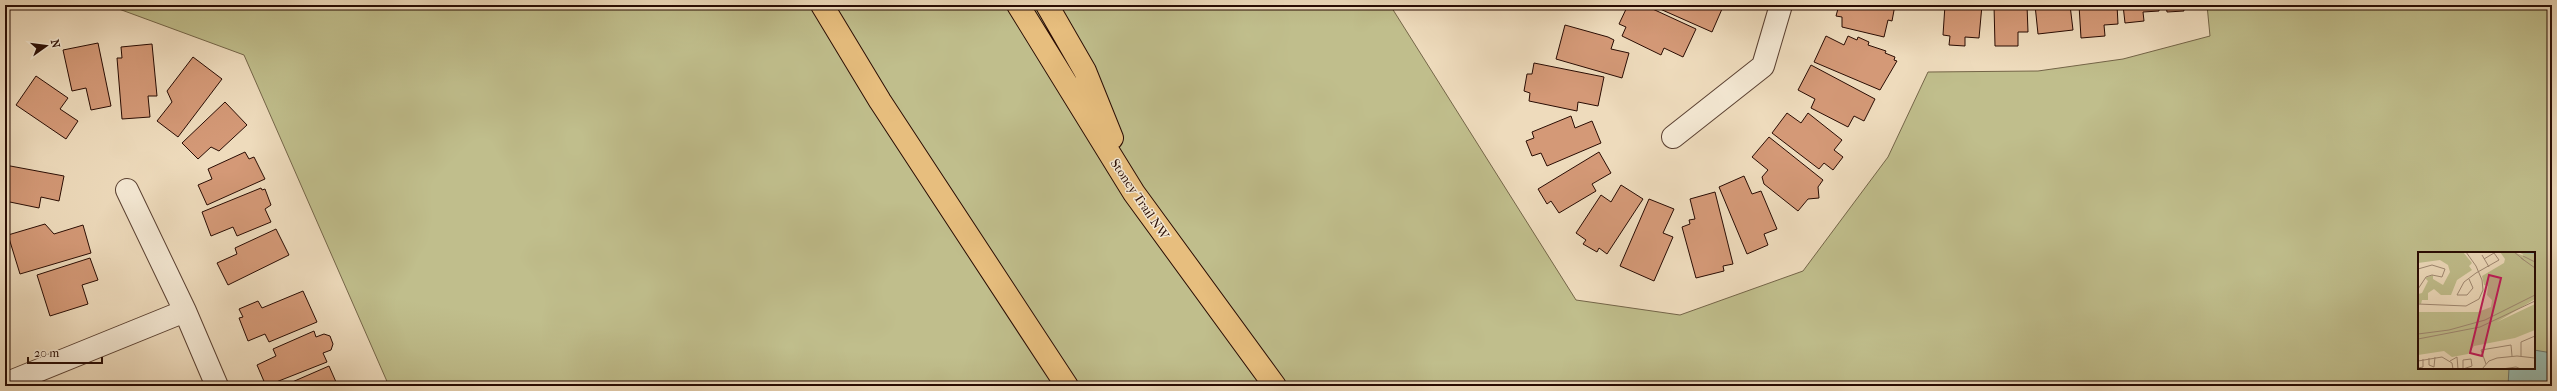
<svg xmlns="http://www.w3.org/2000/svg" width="2557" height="391" font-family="'IM FELL French Canon',serif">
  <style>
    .green { fill: #c0be8c; stroke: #746548; fill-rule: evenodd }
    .water { fill: #99bbaf; stroke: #6c756a }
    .building { fill: #d49977; stroke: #290c03 }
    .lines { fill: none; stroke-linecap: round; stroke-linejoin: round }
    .minor-casing { stroke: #5a4031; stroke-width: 24 }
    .highway-casing { stroke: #290c03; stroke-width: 24 }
    .minor { stroke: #f4e8d3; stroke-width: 22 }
    .highway { stroke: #e7be7e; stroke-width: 22 }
    .labels { text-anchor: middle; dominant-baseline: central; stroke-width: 3; stroke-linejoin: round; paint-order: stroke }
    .street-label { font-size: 13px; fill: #290c03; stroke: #f4e8d3 }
    .inset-river { fill: none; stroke: #99bbaf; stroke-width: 2 }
    .inset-road { fill: none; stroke: #9f8872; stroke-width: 1 }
    .view { fill: #c2185b; fill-opacity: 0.15; stroke: #c2185b; stroke-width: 2 }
    .inset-edge { fill: none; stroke: #290c03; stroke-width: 2 }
  </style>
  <rect width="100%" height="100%" fill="#eedbbc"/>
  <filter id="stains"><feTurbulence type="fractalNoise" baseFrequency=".005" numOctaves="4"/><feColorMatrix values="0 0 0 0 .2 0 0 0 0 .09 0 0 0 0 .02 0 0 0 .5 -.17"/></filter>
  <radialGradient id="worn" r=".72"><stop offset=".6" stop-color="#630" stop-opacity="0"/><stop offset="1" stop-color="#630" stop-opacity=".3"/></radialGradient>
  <path class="green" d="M 108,5 L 1390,5 L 1576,300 L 1680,315 L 1803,271 L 1888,157 L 1928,72 L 2038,71 L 2123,59 L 2210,36 L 2207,5 L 2552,5 L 2552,386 L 389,386 L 244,55 ZM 2419,253 L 2534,253 L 2534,368 L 2419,368 Z"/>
  <path class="water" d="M 2534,350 L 2552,353 L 2552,386 L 2508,386 L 2509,368 L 2534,368 Z"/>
  <path class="building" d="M 1628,5 L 1644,5 L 1696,29 L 1683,57 L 1664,48 L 1661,55 L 1622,36 L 1626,27 L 1619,24 Z
    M 1651,5 L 1714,5 L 1722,9 L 1712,32 Z
    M 1839,5 L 1895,5 L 1892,21 L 1888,20 L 1884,37 L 1842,27 L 1842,17 L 1836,16 Z
    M 1945,5 L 1982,5 L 1979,38 L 1965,37 L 1965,46 L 1949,45 L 1950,36 L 1943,35 Z
    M 1994,5 L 2027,5 L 2028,32 L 2018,32 L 2018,46 L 1995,46 Z
    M 2035,5 L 2070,5 L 2073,30 L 2038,34 Z
    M 2079,5 L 2117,5 L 2118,24 L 2104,25 L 2105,36 L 2081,38 Z
    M 2123,5 L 2159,5 L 2159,11 L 2143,12 L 2144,21 L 2125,23 Z
    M 2166,5 L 2183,5 L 2184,11 L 2167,12 Z
    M 1565,25 L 1608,37 L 1614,40 L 1611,49 L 1629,53 L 1622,78 L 1556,59 Z
    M 1826,36 L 1844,45 L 1848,36 L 1857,40 L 1858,37 L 1869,42 L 1868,45 L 1886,51 L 1885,53 L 1895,57 L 1894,60 L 1897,61 L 1880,90 L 1814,62 Z
    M 98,43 L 111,106 L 91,110 L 86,88 L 72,91 L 63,50 Z
    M 152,44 L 157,96 L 148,96 L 150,117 L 122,119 L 117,58 L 122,58 L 121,47 Z
    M 193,57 L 222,79 L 178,137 L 157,121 L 172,102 L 167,91 Z
    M 1534,63 L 1604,77 L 1598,106 L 1578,102 L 1577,111 L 1529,101 L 1530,93 L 1524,91 L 1527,74 L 1532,74 Z
    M 1811,65 L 1875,99 L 1864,121 L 1854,116 L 1848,127 L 1811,108 L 1815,99 L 1798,90 Z
    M 36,76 L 68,98 L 60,109 L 78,121 L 66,139 L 16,105 Z
    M 225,102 L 247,125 L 219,151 L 211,147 L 198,159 L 182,143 Z
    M 1787,113 L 1801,123 L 1808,113 L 1842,140 L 1834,150 L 1843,157 L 1833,170 L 1824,163 L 1819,169 L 1772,133 Z
    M 1571,116 L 1575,128 L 1592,121 L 1601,143 L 1547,166 L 1541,153 L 1532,156 L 1526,141 L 1534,138 L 1532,132 Z
    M 1769,137 L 1823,180 L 1818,187 L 1819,198 L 1808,199 L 1798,211 L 1764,184 L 1762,177 L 1768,170 L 1752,157 Z
    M 245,152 L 249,159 L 254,157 L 265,179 L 207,205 L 198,185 L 212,179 L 208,169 Z
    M 1599,152 L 1611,173 L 1592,184 L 1596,191 L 1559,213 L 1551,201 L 1547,204 L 1538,189 Z
    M 5,165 L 64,176 L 59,201 L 41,197 L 39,208 L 5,201 Z
    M 1744,176 L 1752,194 L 1761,191 L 1777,229 L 1764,234 L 1768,245 L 1747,254 L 1719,187 Z
    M 1621,185 L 1643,199 L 1607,254 L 1599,248 L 1597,252 L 1583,244 L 1586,240 L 1576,233 L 1601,195 L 1611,202 Z
    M 261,188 L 262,190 L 265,189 L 271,205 L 265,209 L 271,222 L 237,236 L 233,227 L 211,236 L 202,212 Z
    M 1715,192 L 1733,264 L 1723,266 L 1724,271 L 1696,278 L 1682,227 L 1690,224 L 1689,220 L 1695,219 L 1690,199 Z
    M 1649,199 L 1674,209 L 1663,233 L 1673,237 L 1654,281 L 1620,266 Z
    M 45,224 L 54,234 L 83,225 L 91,253 L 20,274 L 8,235 Z
    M 276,229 L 289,255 L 228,285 L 217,263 L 237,254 L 235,248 Z
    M 90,258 L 98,280 L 82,285 L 88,304 L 50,316 L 37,275 Z
    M 303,291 L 317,322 L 269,342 L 265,334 L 248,341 L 239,318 L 243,317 L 239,309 L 258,301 L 262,308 Z
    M 314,331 L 316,337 L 324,334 L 330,336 L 333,344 L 331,350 L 323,353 L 327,362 L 266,386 L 257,365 L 276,356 L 273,349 Z
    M 329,366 L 336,382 L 334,383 L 335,386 L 283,386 Z
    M 136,382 L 137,386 L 126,386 Z"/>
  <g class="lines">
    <g class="minor-casing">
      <path id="minor" d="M 1673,137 L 1763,66 L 1781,5
        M 127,190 L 185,311
        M 5,384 L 185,311 L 217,386"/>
    </g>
    <g class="highway-casing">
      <path id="highway" d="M 822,5 L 880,101 L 1067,386
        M 1018,5 L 1134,193 L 1275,386
        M 1047,5 L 1085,71 L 1112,138"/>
    </g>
    <use href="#minor" class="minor"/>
    <use href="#highway" class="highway"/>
  </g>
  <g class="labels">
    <g class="street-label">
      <text transform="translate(1140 199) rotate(56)">Stoney Trail NW</text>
    </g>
  </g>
  <g transform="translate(2418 252)">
    <rect width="117" height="117" fill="#eedbbc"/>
    <path d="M 0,0 L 45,0 L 54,11 L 51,14 L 54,18 L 39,28 L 33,43 L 23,43 L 16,37 L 10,41 L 10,48 L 4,48 L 3,52 L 0,51 L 0,42 L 4,41 L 10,29 L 7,26 L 15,23 L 15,27 L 25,33 L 32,20 L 30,13 L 22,8 L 0,11 ZM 82,0 L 95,0 L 107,4 L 101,0 L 117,0 L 117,47 L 79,70 L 117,52 L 117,78 L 97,86 L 56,94 L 50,102 L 34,105 L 26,99 L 0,103 L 0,60 L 60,60 L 73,55 L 74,48 L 69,43 L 70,34 L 66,33 L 64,24 L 86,11 L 87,7 Z" fill="#c0be8c"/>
    <path class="inset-river" d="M 104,0 L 117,1"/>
    <path class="inset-road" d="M 96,0 L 106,8M 64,3 L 71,15M 105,4 L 117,10M 103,6 L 117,16M 0,17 L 14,13 L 27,17 L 24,25 L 14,23 L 8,25 L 0,37M 51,27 L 55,36 L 49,43 L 39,43 L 46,30 L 58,21 L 81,8 L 76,1 L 66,7M 0,52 L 48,54 L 61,47 L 65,38 L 64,28 L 58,14 L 48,0M 0,82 L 31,78 L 67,68 L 117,43M 0,87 L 62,75 L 117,49M 103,104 L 103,90 L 117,84M 11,106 L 11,113 L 16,115 L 17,105M 0,109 L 24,105 L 34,111 L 35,117M 32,109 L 39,105 L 40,117M 68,112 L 63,98 L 93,93 L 94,104M 0,116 L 5,115 L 5,107M 45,117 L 45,108 L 53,107 L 54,114 L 45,117M 64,117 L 71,109 L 79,106 L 99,104 L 117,106M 84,117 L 98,115 L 103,117"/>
    <path class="view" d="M 71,23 L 83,26 L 64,104 L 52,101 Z"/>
    <rect width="117" height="117" class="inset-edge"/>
  </g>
  <rect width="2557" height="391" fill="none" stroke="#eedbbc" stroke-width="20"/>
  <rect x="6" y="6" width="2545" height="379" fill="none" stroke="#290c03" stroke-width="2"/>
  <rect x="10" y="10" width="2537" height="371" fill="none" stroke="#290c03"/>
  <g transform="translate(46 46) rotate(76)" stroke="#f4e8d3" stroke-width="3" paint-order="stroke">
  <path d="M0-3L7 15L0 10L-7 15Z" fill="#290c03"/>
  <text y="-6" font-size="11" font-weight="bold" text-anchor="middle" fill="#290c03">N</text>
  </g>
  <path d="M28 357v6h74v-6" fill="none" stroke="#290c03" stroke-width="2"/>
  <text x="34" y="357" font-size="12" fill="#290c03" stroke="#f4e8d3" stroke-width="3" paint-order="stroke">20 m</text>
  <rect width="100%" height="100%" filter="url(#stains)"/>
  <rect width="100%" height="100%" fill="url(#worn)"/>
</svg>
